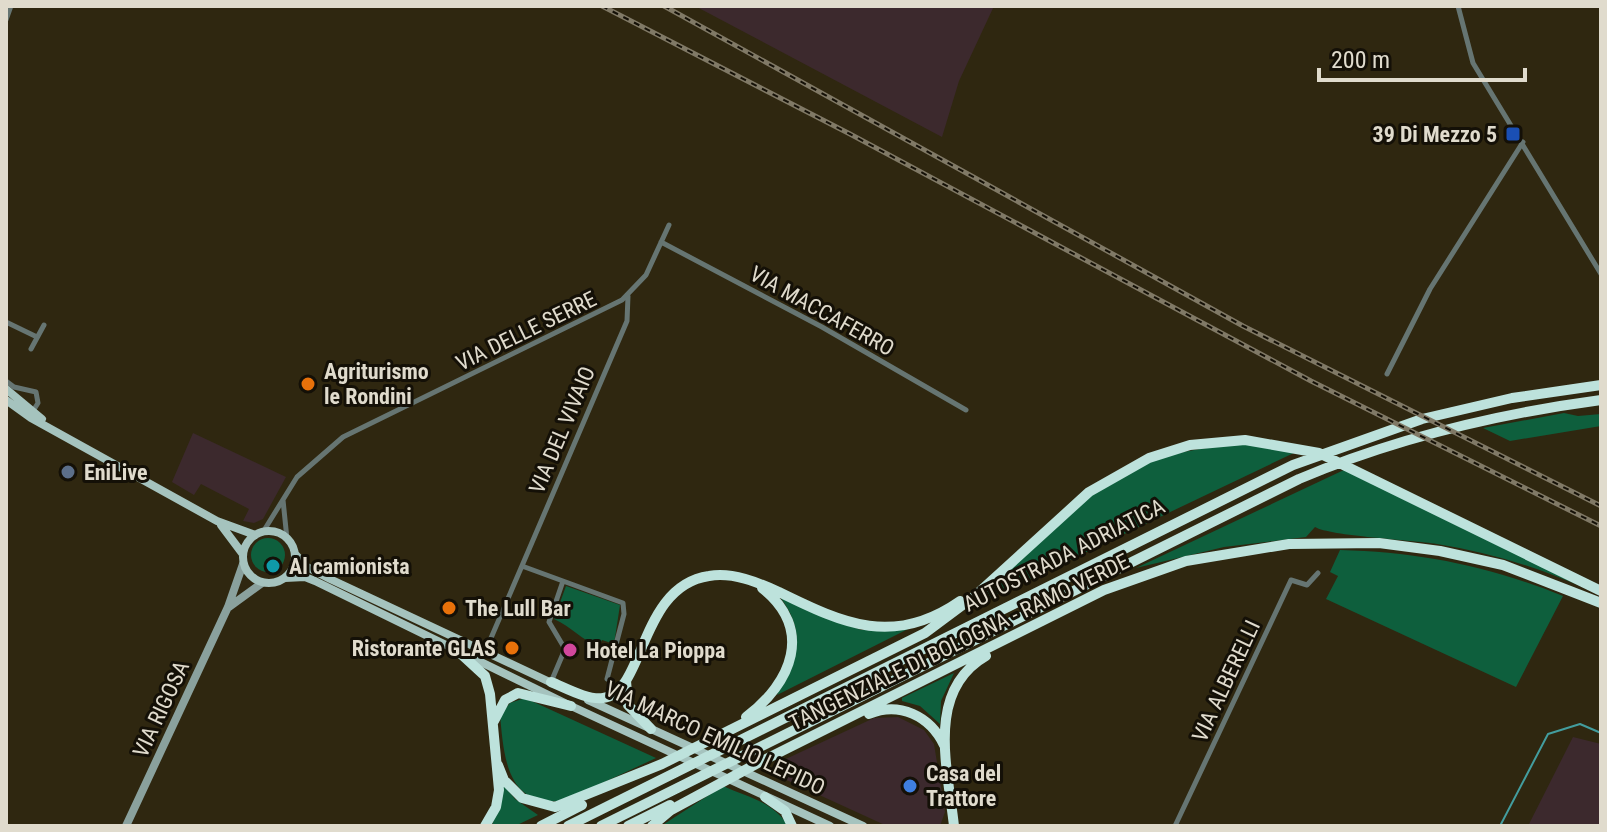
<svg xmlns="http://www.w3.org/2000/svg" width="1607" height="832" font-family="'Roboto Condensed',sans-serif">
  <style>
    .industrial { fill: #3c292d }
    .green { fill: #0e5f3d }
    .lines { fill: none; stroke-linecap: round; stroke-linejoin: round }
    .stream { stroke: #439d9e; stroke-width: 2 }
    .minor { stroke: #667572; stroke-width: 5 }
    .secondary { stroke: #8aa19d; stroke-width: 8 }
    .primary { stroke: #a5c3be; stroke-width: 8 }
    .motorway { stroke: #bde2dc; stroke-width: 10 }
    .rail-casing { stroke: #807966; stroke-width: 5 }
    .rail { stroke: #141007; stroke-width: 2; stroke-dasharray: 6; stroke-linecap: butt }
    .transit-dot { fill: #1a4fb4; stroke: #141007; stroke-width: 3 }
    .food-dot { fill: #e8710a; stroke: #141007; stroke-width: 3 }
    .service-dot { fill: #5c6f8a; stroke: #141007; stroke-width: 3 }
    .culture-dot { fill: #0f9aa8; stroke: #141007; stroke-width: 3 }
    .hotel-dot { fill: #d1479c; stroke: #141007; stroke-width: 3 }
    .shop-dot { fill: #3f7fe0; stroke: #141007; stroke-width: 3 }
    .labels { text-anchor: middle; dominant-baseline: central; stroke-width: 6; stroke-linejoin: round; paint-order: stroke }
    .poi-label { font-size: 22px; font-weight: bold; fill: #e0dbcd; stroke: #141007; text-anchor: start }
    .street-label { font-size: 22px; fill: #e0dbcd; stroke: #141007 }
  </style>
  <rect width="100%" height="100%" fill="#2f2710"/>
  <path class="industrial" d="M 695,6 L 994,6 L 959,81 L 942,137 Z
    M 193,433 L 286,477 L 263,519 L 254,523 L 243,521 L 249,509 L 201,484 L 194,495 L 172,482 Z
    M 898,717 L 924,730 L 934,744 L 945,812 L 940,826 L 887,826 L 769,772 L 775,764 L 874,718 Z
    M 1573,737 L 1601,744 L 1601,826 L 1528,826 Z"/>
  <path class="green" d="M 1564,413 L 1578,416 L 1601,414 L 1601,426 L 1510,441 L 1483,428 Z
    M 1245,443 L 1298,451 L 965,610 C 1016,563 1089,483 1154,460 C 1183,450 1214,447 1245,443 Z
    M 1346,469 L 1580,586 C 1535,566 1486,552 1437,544 C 1412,540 1330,536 1315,527 L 1306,537 L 1224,547 L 1136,568 Z
    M251 555a17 17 0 1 1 34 0a17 17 0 1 1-34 0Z
    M 1340,550 C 1419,552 1489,566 1563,596 L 1516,687 L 1326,599 L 1338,576 L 1330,572 Z
    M 566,586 L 620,605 L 614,644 L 602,640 L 599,646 C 581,640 572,627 554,619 Z
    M 780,597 L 861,630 L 908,629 L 777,695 C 793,659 810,637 780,597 Z
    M 954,673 L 941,701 L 940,724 L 920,706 L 902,701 L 902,698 Z
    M 525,698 L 656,758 L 566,800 C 507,810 504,758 500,715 L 510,703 Z
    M 503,784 L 515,799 L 538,815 L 515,826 L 492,826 Z
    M 723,786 C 747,797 774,802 788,826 L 661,826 Z"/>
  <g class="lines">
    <path class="stream" d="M 1500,826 L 1548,734 L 1580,724 L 1601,733"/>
    <path class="minor" d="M 1458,6 L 1473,63 L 1601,274
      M 6,20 L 11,6
      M 661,242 L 822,327 L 966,410
      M 6,322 L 37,337
      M 31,349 L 44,325
      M 1387,374 L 1430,289 L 1523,142
      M 6,381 L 14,387 L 36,392 L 38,403 L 33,411
      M 283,500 L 287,539
      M 263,532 L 297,477 L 343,437 L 622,300 L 646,275 L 669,225
      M 522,566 L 623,603 L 624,614 L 607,679
      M 485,652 L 627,321 L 628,296
      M 551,682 L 565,649 L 549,622 L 563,581
      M 1175,826 L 1291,580 L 1307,585 L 1318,573"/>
    <path class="secondary" d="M 229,607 L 262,583
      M 126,826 L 228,607 L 243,564"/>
    <path class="primary" d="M 6,389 L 42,419
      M 6,400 L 31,418 L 217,521 L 255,535
      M 221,525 L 242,553
      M243 557a26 26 0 1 1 52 0a26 26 0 1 1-52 0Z
      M 295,554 L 307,567 L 330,579 L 554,684
      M 285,578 L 305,577 L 315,581 L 571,706 L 830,826
      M 588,700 L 863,826"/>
    <path class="motorway" d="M 460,653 L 485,676 L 490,694 L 499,790 L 496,807 L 485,826
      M 626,681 L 628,705 L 651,729
      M 551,682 C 566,688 587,700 603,698 C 645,693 639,586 709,576 C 733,572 757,582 779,592 C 844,624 894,647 960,601
      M 869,714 C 899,701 930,716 944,745
      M 746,717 C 792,683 814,629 762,588
      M 494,721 L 505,700 L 518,693 L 571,706
      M 498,765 L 504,780 L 522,798 L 555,807 L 662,764 L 925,633 L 976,595 L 1089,492 L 1149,458 L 1190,445 L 1245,440 L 1319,453 L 1601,591
      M 765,797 L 785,811 L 792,826
      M 541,826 L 582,805
      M 568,826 L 1293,465 L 1422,419 L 1512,398 L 1601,385
      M 601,826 L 1299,479 C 1396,438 1496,414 1601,400
      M 628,826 L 670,805
      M 652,826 L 671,810 L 756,764 L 1104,590 L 1186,561 L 1289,544 L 1379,543 L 1440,551 L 1503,565 L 1601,603
      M 954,826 C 948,769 925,691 986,656"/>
    <g class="rail-casing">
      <path id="rail" d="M 602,6 L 850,134 L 1311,381 L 1601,526
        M 664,6 L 1243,326 L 1601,506"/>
    </g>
    <use href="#rail" class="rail"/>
  </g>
  <rect class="transit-dot" x="1505" y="126" width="16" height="16" rx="4"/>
  <g class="food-dot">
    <circle cx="308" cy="384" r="8"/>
    <circle cx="449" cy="608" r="8"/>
    <circle cx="512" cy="648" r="8"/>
  </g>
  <circle class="service-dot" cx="68" cy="472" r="8"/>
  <circle class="culture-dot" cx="273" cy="566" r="8"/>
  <circle class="hotel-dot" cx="570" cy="650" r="8"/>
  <circle class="shop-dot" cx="910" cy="786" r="8"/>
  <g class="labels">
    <g class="poi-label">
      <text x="1497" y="134" text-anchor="end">39 Di Mezzo 5</text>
      <text x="324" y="371">Agriturismo<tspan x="324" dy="25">le Rondini</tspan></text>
      <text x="84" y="472">EniLive</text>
      <text x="289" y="566">Al camionista</text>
      <text x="465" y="608">The Lull Bar</text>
      <text x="496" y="648" text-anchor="end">Ristorante GLAS</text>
      <text x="586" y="650">Hotel La Pioppa</text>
      <text x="926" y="773">Casa del<tspan x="926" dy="25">Trattore</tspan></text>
    </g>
    <g class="street-label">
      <text transform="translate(822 311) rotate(29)">VIA MACCAFERRO</text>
      <text transform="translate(526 331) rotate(-26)">VIA DELLE SERRE</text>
      <text transform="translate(562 430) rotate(-67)">VIA DEL VIVAIO</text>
      <text transform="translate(1064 555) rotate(-27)">AUTOSTRADA ADRIATICA</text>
      <text transform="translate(959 642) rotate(-26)">TANGENZIALE DI BOLOGNA - RAMO VERDE</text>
      <text transform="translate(1226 681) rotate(-65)">VIA ALBERELLI</text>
      <text transform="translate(161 709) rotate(-65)">VIA RIGOSA</text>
      <text transform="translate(715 738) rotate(25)">VIA MARCO EMILIO LEPIDO</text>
    </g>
  </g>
  <rect width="1607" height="832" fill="none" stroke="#e0dbcd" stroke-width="16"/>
  <path d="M1319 68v12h206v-12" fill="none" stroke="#e0dbcd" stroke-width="4"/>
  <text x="1331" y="68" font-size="24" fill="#e0dbcd" stroke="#141007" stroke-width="6" paint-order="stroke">200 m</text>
</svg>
